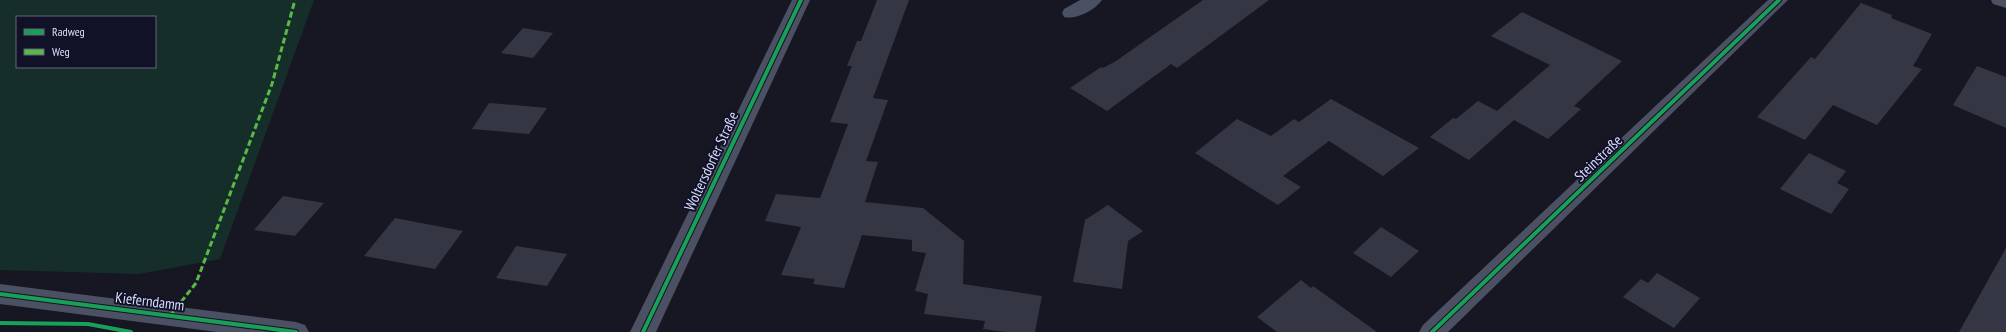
<svg xmlns="http://www.w3.org/2000/svg" width="2006" height="332" font-family="'PT Sans Narrow',sans-serif">
  <style>
    .green { fill: #152e2a; fill-rule: evenodd }
    .building { fill: #343644 }
    .lines { fill: none; stroke-linecap: round; stroke-linejoin: round }
    .minor { fill: #4c5063; fill-rule: evenodd }
    .quiet { stroke: #58b947; stroke-width: 3; stroke-dasharray: 6 3; stroke-linecap: butt }
    .cycleway-casing { stroke: #111228; stroke-width: 6 }
    .cycleway { stroke: #1a9f57; stroke-width: 4 }
    .labels { text-anchor: middle; dominant-baseline: central; stroke-width: 4; stroke-linejoin: round; paint-order: stroke }
    .street-label { font-size: 15px; fill: #dadefd; stroke: #111228 }
  </style>
  <rect width="100%" height="100%" fill="#161723"/>
  <path class="green" d="M 0,0 L 314,0 L 220,259 L 139,274 L 0,270 ZM 17,17 L 155,17 L 155,67 L 17,67 Z"/>
  <path class="building" d="M 877,0 L 909,0 L 873,98 L 888,100 L 866,161 L 878,162 L 865,202 L 923,208 L 964,241 L 963,284 L 1042,296 L 1035,332 L 1005,332 L 983,329 L 985,321 L 924,314 L 928,294 L 915,291 L 926,253 L 912,251 L 912,240 L 862,235 L 844,288 L 813,284 L 815,279 L 781,275 L 801,227 L 765,221 L 776,194 L 820,198 L 848,124 L 830,122 L 852,66 L 847,66 L 857,41 L 861,41 Z
    M 1203,0 L 1269,0 L 1177,68 L 1171,64 L 1107,111 L 1070,88 L 1101,67 L 1103,68 L 1116,61 Z
    M 1861,3 L 1892,15 L 1891,18 L 1932,34 L 1913,66 L 1922,69 L 1877,125 L 1833,105 L 1805,140 L 1757,117 L 1811,57 L 1815,59 Z
    M 1522,12 L 1622,61 L 1574,106 L 1581,109 L 1548,139 L 1514,120 L 1469,160 L 1430,137 L 1453,118 L 1456,119 L 1478,101 L 1497,111 L 1550,65 L 1491,36 Z
    M 523,28 L 553,33 L 533,58 L 501,53 Z
    M 1977,66 L 2006,77 L 2006,128 L 1953,105 Z
    M 1331,99 L 1419,148 L 1383,176 L 1329,141 L 1283,176 L 1301,187 L 1278,205 L 1195,153 L 1237,119 L 1271,136 L 1294,119 L 1299,122 Z
    M 489,103 L 514,105 L 547,108 L 529,134 L 472,129 Z
    M 1809,153 L 1846,171 L 1837,183 L 1849,189 L 1831,214 L 1780,189 Z
    M 283,196 L 324,203 L 295,236 L 254,230 Z
    M 1108,205 L 1143,231 L 1128,241 L 1122,289 L 1073,282 L 1085,220 Z
    M 395,218 L 463,231 L 435,269 L 364,256 Z
    M 1381,227 L 1419,251 L 1391,277 L 1353,253 Z
    M 516,246 L 567,254 L 547,286 L 496,278 Z
    M 2006,248 L 2006,332 L 1959,332 Z
    M 1657,273 L 1700,298 L 1674,328 L 1623,297 L 1641,279 L 1648,283 Z
    M 1301,280 L 1311,288 L 1313,286 L 1377,332 L 1277,332 L 1257,317 Z"/>
  <g class="lines">
    <path class="minor" d="M 792,0 L 810,0 L 656,332 L 630,332 Z
      M 1080,0 L 1102,0 C 1095,10 1077,20 1064,17 L 1062,13 L 1064,9 Z
      M 1768,0 L 1788,0 L 1448,332 L 1419,332 L 1423,325 Z
      M 1991,0 L 2006,0 L 2006,8 L 1993,4 Z
      M 0,284 L 296,322 L 305,325 L 309,332 L 217,332 L 0,304 Z"/>
    <path class="quiet" d="M 170,316 L 196,283 L 272,84 L 295,0"/>
    <g class="cycleway-casing">
      <path id="cycleway" d="M 0,294 L 296,332
        M 0,323 L 88,324 L 131,332
        M 643,332 L 801,0
        M 1432,332 L 1779,0"/>
    </g>
    <use href="#cycleway" class="cycleway"/>
  </g>
  <g class="labels">
    <g class="street-label">
      <text transform="translate(1598 158) rotate(-44)">Steinstraße</text>
      <text transform="translate(711 161) rotate(-65)">Woltersdorfer Straße</text>
      <text transform="translate(150 301) rotate(7)">Kieferndamm</text>
    </g>
  </g>
  <rect x="16" y="16" width="140" height="52" fill="#111228" stroke="#61647d"/>
  <rect x="24" y="29" width="20" height="6" fill="#1a9f57" stroke="#61647d"/>
  <text x="52" y="36" font-size="12" fill="#dadefd">Radweg</text>
  <rect x="24" y="49" width="20" height="6" fill="#58b947" stroke="#61647d"/>
  <text x="52" y="56" font-size="12" fill="#dadefd">Weg</text>
</svg>
